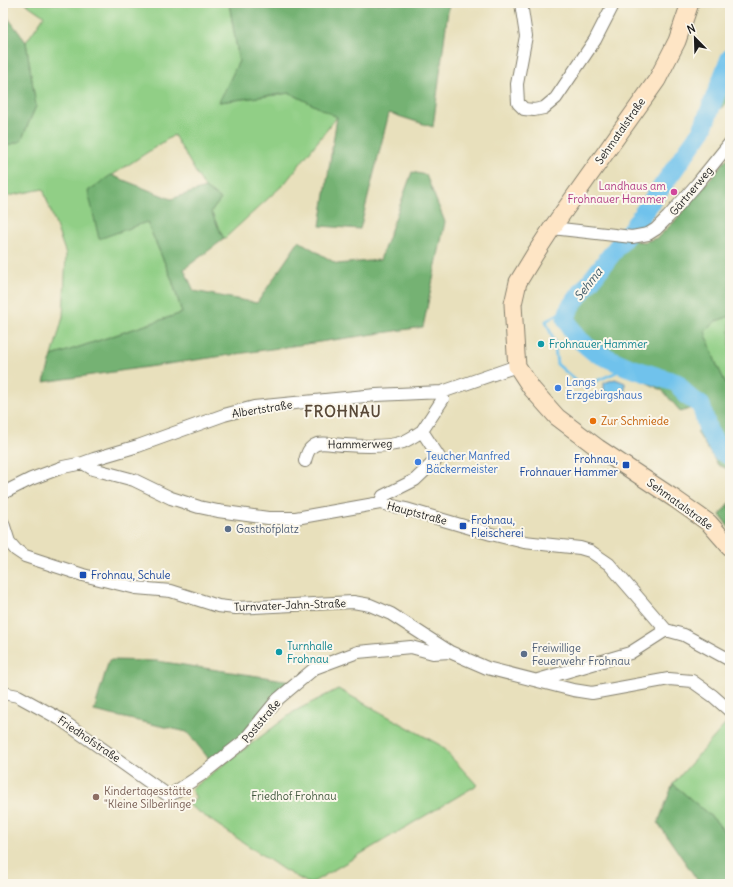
<svg xmlns="http://www.w3.org/2000/svg" width="733" height="887" font-family="Delius,sans-serif">
  <style>
    .green { fill: #91cf86; stroke: #567651 }
    .forest { fill: #74b273; stroke: #486748 }
    .water { fill: #70c2ec; stroke: #466f84 }
    .lines { fill: none; stroke-linecap: round; stroke-linejoin: round }
    .stream { stroke: #70c2ec; stroke-width: 3 }
    .river { stroke: #70c2ec; stroke-width: 19 }
    .street-casing { stroke: #827e6c; stroke-width: 14 }
    .secondary-casing { stroke: #827e6c; stroke-width: 19 }
    .street { stroke: #fff; stroke-width: 12 }
    .secondary { stroke: #fee5c5; stroke-width: 17 }
    .hotel-dot { fill: #d1479c; stroke: #fbf7ec; stroke-width: 1.5 }
    .culture-dot { fill: #0f9aa8; stroke: #fbf7ec; stroke-width: 1.5 }
    .shop-dot { fill: #3f7fe0; stroke: #fbf7ec; stroke-width: 1.5 }
    .food-dot { fill: #e8710a; stroke: #fbf7ec; stroke-width: 1.5 }
    .transit-dot { fill: #1a4fb4; stroke: #fbf7ec; stroke-width: 1.5 }
    .service-dot { fill: #5c6f8a; stroke: #fbf7ec; stroke-width: 1.5 }
    .education-dot { fill: #8d6e63; stroke: #fbf7ec; stroke-width: 1.5 }
    .labels { text-anchor: middle; dominant-baseline: central; stroke-width: 4; stroke-linejoin: round; paint-order: stroke }
    .street-label { font-size: 11px; fill: #1c1c1c; stroke: #fbf7ec }
    .hotel-label { font-size: 11px; fill: #b23c85; stroke: #fbf7ec; text-anchor: end }
    .culture-label { font-size: 11px; fill: #0d838f; stroke: #fbf7ec; text-anchor: start }
    .shop-label { font-size: 11px; fill: #366cbe; stroke: #fbf7ec; text-anchor: start }
    .food-label { font-size: 11px; fill: #c56008; stroke: #fbf7ec; text-anchor: start }
    .transit-label { font-size: 11px; fill: #164399; stroke: #fbf7ec; text-anchor: start }
    .service-label { font-size: 11px; fill: #4e5e75; stroke: #fbf7ec; text-anchor: start }
    .education-label { font-size: 11px; fill: #785e54; stroke: #fbf7ec; text-anchor: start }
    .park-label { font-size: 11px; fill: #455b41; stroke: #fbf7ec }
    .water-label { font-size: 12px; font-style: italic; fill: #395665; stroke: #fbf7ec }
    .district-label { font-size: 15px; font-weight: bold; letter-spacing: 1px; fill: #594938; stroke: #fbf7ec }
  </style>
  <rect width="100%" height="100%" fill="#fbf7ec"/>
  <filter id="ink" filterUnits="userSpaceOnUse"><feTurbulence type="fractalNoise" baseFrequency=".025" numOctaves="2"/><feDisplacementMap in="SourceGraphic" scale="8" xChannelSelector="R" yChannelSelector="G"/><feConvolveMatrix kernelMatrix="1 2 1 2 8 2 1 2 1" color-interpolation-filters="sRGB"/></filter>
  <filter id="wash" filterUnits="userSpaceOnUse"><feTurbulence type="fractalNoise" baseFrequency=".012" numOctaves="4" result="noise"/><feDisplacementMap in="SourceGraphic" scale="16" xChannelSelector="R" yChannelSelector="G"/><feGaussianBlur stdDeviation="0.9" result="paint"/><feColorMatrix in="noise" values="0 0 0 0 0 0 0 0 0 0 0 0 0 0 0 0 0 1.4 0 .05"/><feComposite in="paint" operator="in"/></filter>
  <g filter="url(#wash)">
    <rect width="100%" height="100%" fill="#e8e0bc"/>
    <path class="green" d="M 25,3 L 229,3 L 239,61 L 220,102 L 290,93 L 337,117 L 285,183 L 224,239 L 211,212 L 221,199 L 205,188 L 174,135 L 88,191 L 147,222 L 172,280 L 182,313 L 52,356 L 63,317 L 66,254 L 43,189 L 3,197 L 3,147 L 21,141 L 36,106 L 26,42 L 44,16 Z
      M 730,316 L 730,392 L 716,363 L 704,331 L 716,321 Z
      M 338,689 L 440,745 L 477,785 L 310,884 L 284,870 L 187,804 L 196,798 L 191,789 L 295,711 Z
      M 730,719 L 730,839 L 715,820 L 673,784 Z"/>
    <path class="forest" d="M 229,3 L 449,3 L 433,127 L 389,113 L 360,229 L 320,226 L 337,117 L 290,93 L 219,102 L 239,61 Z
      M 3,11 L 26,42 L 36,106 L 21,141 L 3,147 Z
      M 730,67 L 730,101 L 712,115 L 698,122 Z
      M 730,155 L 730,316 L 716,321 L 705,331 L 716,363 L 730,392 L 730,470 L 718,465 L 697,432 L 711,418 L 705,403 L 681,412 L 662,390 L 589,355 L 571,339 L 578,331 L 575,310 L 602,272 L 627,239 L 644,242 L 657,238 L 674,222 Z
      M 412,172 L 426,175 L 445,222 L 423,327 L 44,382 L 52,356 L 182,313 L 172,280 L 147,222 L 99,239 L 88,191 L 111,175 L 171,199 L 205,188 L 221,199 L 211,212 L 224,239 L 184,269 L 194,291 L 257,303 L 299,241 L 337,264 L 380,260 Z
      M 730,502 L 730,529 L 720,515 Z
      M 109,660 L 157,661 L 298,682 L 214,765 L 187,732 L 94,711 Z
      M 673,784 L 715,820 L 730,839 L 730,884 L 700,884 L 658,823 Z"/>
    <path class="water" d="M 615,379 L 625,383 L 625,392 L 615,398 L 604,390 L 604,383 Z"/>
    <g class="lines">
      <path class="stream" d="M 570,307 L 546,321 L 554,341 L 557,364 L 583,387 L 628,367"/>
      <path class="river" d="M 730,58 L 702,130 L 636,223 L 570,307 L 566,319 L 575,336 L 594,352 L 628,367 L 677,383 L 687,396 L 701,405 L 708,430 L 720,451 L 730,456"/>
    </g>
  </g>
  <g filter="url(#ink)">
    <g class="lines">
      <g class="street-casing">
        <path id="street" d="M 521,3 L 526,36 L 517,84 L 518,103 L 524,109 L 534,110 L 544,108 L 556,98 L 595,40 L 614,3
          M 552,228 L 632,237 L 648,234 L 656,229 L 668,217 L 697,184 L 730,143
          M 305,461 C 307,453 309,447 317,444 C 324,442 337,445 345,445 C 360,446 389,447 403,442 C 410,439 416,435 422,431
          M 83,463 L 93,469 L 134,480 L 171,498 L 199,507 L 218,511 L 268,518 L 296,518 L 380,503 L 406,509 L 491,534 L 524,542 L 580,548 L 590,551 L 609,564 L 666,630 L 684,635 L 730,660
          M 3,493 L 31,479 L 63,467 L 83,463 L 94,459 L 138,446 L 224,415 L 254,407 L 376,395 L 442,392 L 517,366
          M 380,503 L 383,496 L 415,480 L 439,457 L 422,431 L 443,399 L 442,392
          M 3,523 L 9,542 L 16,550 L 25,556 L 83,575 L 136,588 L 171,591 L 218,606 L 235,608 L 353,602 L 370,605 L 391,614 L 450,652 L 487,668 L 573,690 L 592,693 L 669,679 L 692,681 L 713,696 L 730,711
          M 538,680 L 630,653 L 666,630
          M 3,693 L 18,696 L 60,719 L 169,796 L 201,775 L 243,742 L 278,699 L 315,668 L 358,652 L 411,647 L 433,653 L 450,652"/>
      </g>
      <g class="secondary-casing">
        <path id="secondary" d="M 690,3 L 677,41 L 657,80 L 552,228 L 535,254 L 518,282 L 513,304 L 516,354 L 517,366 L 532,389 L 557,417 L 598,448 L 675,499 L 709,523 L 730,547"/>
      </g>
      <use href="#street" class="street"/>
      <use href="#secondary" class="secondary"/>
    </g>
  </g>
  <circle class="hotel-dot" cx="674" cy="192" r="4"/>
  <g class="culture-dot">
    <circle cx="541" cy="344" r="4"/>
    <circle cx="279" cy="652" r="4"/>
  </g>
  <g class="shop-dot">
    <circle cx="558" cy="388" r="4"/>
    <circle cx="418" cy="462" r="4"/>
  </g>
  <circle class="food-dot" cx="593" cy="421" r="4"/>
  <g class="transit-dot">
    <rect x="622" y="461" width="8" height="8" rx="2"/>
    <rect x="459" y="522" width="8" height="8" rx="2"/>
    <rect x="79" y="571" width="8" height="8" rx="2"/>
  </g>
  <g class="service-dot">
    <circle cx="228" cy="529" r="4"/>
    <circle cx="524" cy="654" r="4"/>
  </g>
  <circle class="education-dot" cx="96" cy="797" r="4"/>
  <g class="labels">
    <g class="street-label">
      <text transform="translate(620 131) rotate(-55)">Sehmatalstraße</text>
      <text transform="translate(691 191) rotate(-50)">Gärtnerweg</text>
      <text transform="translate(262 409) rotate(-9)">Albertstraße</text>
      <text transform="translate(360 444) rotate(-1)">Hammerweg</text>
      <text transform="translate(680 504) rotate(36)">Sehmatalstraße</text>
      <text transform="translate(417 513) rotate(15)">Hauptstraße</text>
      <text transform="translate(290 605) rotate(-2)">Turnvater-Jahn-Straße</text>
      <text transform="translate(261 721) rotate(-50)">Poststraße</text>
      <text transform="translate(89 739) rotate(34)">Friedhofstraße</text>
    </g>
    <g class="hotel-label">
      <text x="666" y="186">Landhaus am<tspan x="666" dy="13">Frohnauer Hammer</tspan></text>
    </g>
    <g class="culture-label">
      <text x="549" y="344">Frohnauer Hammer</text>
      <text x="287" y="646">Turnhalle<tspan x="287" dy="13">Frohnau</tspan></text>
    </g>
    <g class="shop-label">
      <text x="566" y="382">Langs<tspan x="566" dy="13">Erzgebirgshaus</tspan></text>
      <text x="426" y="456">Teucher Manfred<tspan x="426" dy="13">Bäckermeister</tspan></text>
    </g>
    <g class="food-label">
      <text x="601" y="421">Zur Schmiede</text>
    </g>
    <g class="transit-label">
      <text x="618" y="459" text-anchor="end">Frohnau,<tspan x="618" dy="13">Frohnauer Hammer</tspan></text>
      <text x="471" y="520">Frohnau,<tspan x="471" dy="13">Fleischerei</tspan></text>
      <text x="91" y="575">Frohnau, Schule</text>
    </g>
    <g class="service-label">
      <text x="236" y="529">Gasthofplatz</text>
      <text x="532" y="648">Freiwillige<tspan x="532" dy="13">Feuerwehr Frohnau</tspan></text>
    </g>
    <g class="education-label">
      <text x="104" y="791">Kindertagesstätte<tspan x="104" dy="13">"Kleine Silberlinge"</tspan></text>
    </g>
    <g class="park-label">
      <text x="294" y="796">Friedhof Frohnau</text>
    </g>
    <g class="water-label">
      <text transform="translate(588 284) rotate(-52)">Sehma</text>
    </g>
    <g class="district-label">
      <text x="343" y="411">FROHNAU</text>
    </g>
  </g>
  <rect width="733" height="887" fill="none" stroke="#fbf7ec" stroke-width="16"/>
  <g transform="translate(695 38) rotate(337)" stroke="#fbf7ec" stroke-width="3" paint-order="stroke">
  <path d="M0-3L7 15L0 10L-7 15Z" fill="#1c1c1c"/>
  <text y="-6" font-size="11" font-weight="bold" text-anchor="middle" fill="#1c1c1c">N</text>
  </g>
</svg>
